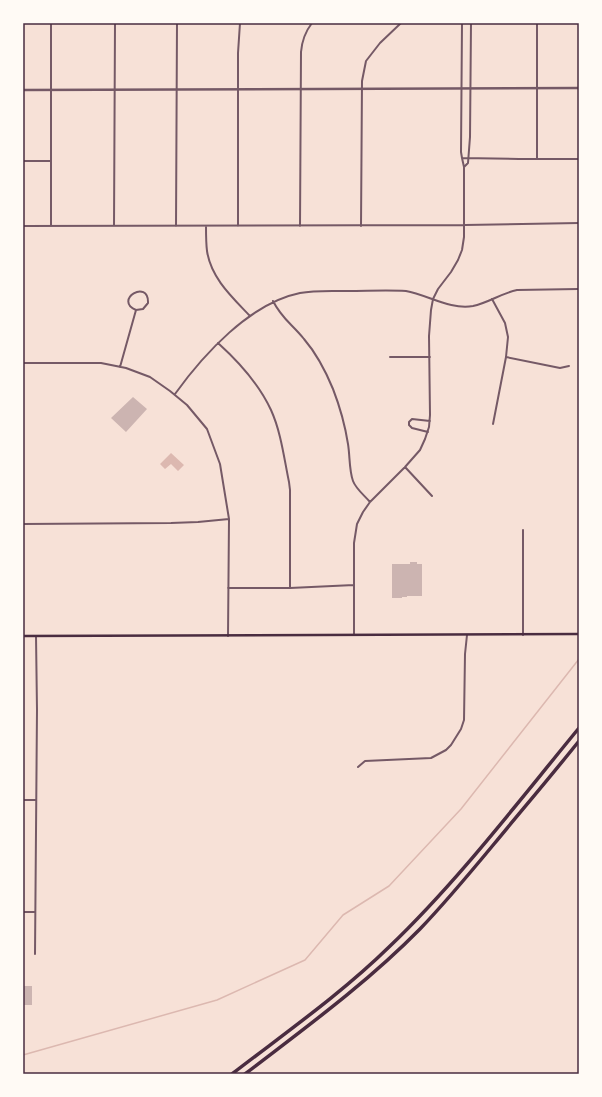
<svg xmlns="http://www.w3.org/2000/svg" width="602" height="1097" font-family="Arial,sans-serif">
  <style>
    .water { fill: #dcb8b0 }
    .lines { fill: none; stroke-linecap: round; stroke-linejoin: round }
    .stream { stroke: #dcb8b0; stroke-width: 1.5 }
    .building { fill: #ccb4b1 }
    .minor { stroke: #755966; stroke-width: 2 }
    .tertiary { stroke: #755966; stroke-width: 2.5 }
    .secondary { stroke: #4a2c40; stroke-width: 2.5 }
    .motorway { stroke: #4a2c40; stroke-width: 3.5 }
    .neatline { fill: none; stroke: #4a2c40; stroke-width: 1.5 }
  </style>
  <rect width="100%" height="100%" fill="#f7e1d7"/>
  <path class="water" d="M 171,453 L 184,465 L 178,471 L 171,464 L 165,469 L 160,464 Z"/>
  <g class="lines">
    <path class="stream" d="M 23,1055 L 217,1000 L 305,960 L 343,915 L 389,886 L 461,809 L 579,659"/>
  </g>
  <path class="building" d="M 133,397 L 147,409 L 126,432 L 111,418 Z
    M 410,562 L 417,562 L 417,564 L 422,564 L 422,596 L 407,596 L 407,597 L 402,597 L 402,598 L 392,598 L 392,564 L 410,564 Z
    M 23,986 L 32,986 L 32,1005 L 23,1005 Z"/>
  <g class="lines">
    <path class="minor" d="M 51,23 L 51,226
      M 537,23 L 537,159
      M 462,158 L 519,159 L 579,159
      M 23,161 L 51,161
      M 464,167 L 468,163 L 470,137 L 471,23
      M 23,226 L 465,225 L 579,223
      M 114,226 L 115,23
      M 176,226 L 177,23
      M 206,226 C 206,234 206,243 207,251 C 211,278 232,297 250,316
      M 238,226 L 238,53 L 240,23
      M 300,226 L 301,52 C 302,40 305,32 312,23
      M 361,226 L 362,81 L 366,61 L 380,43 L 401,23
      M 492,299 L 505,323 L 508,337 L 506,357 L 493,424
      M 273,301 C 282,319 292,324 304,339 C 316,353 326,372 333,389 C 340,407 345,425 348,444 C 350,456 349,470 353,481 C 356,489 364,495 370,502
      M 218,343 C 239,362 259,384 271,410 C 281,432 284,458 289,482 L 290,490 L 290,588
      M 390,357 L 430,357
      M 506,357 L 560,368 L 569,366
      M 23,363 L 101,363 L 126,368 L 150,377 L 170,391 L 187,405 L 207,429 L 220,464 L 229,519 L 228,636
      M 120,367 L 136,310 L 143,309 L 148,303 C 149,278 113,300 136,310
      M 175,394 C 203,355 250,303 300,293 C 315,290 332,291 348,291 C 367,291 387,290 406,291 C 428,295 450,310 473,306 C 488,303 502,293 517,290 L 578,289
      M 428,432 L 412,428 L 409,425 L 409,422 L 412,419 L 430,421
      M 405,467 L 432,496
      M 23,524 L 171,523 L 198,522 L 229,519
      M 523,530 L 523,635
      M 228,588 L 290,588 L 354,585
      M 354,635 L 354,543 L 357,524 L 363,512 L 370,502 L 405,467 L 420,450 L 425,439 L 429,427 L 430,415 L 429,336 L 431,310 L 433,299 L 438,289 L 451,272 L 458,260 L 462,250 L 464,237 L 464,167 L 462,158 L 461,152 L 462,23
      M 358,767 L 365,761 L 431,758 L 446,750 L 451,745 L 461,729 L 464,720 L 465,654 L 467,635
      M 23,800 L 36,800
      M 23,912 L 35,912
      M 35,954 L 37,710 L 36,636"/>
    <path class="tertiary" d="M 23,90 L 579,88"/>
    <path class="secondary" d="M 23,636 L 579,634"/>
    <path class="motorway" d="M 232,1074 C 285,1033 341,994 389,947 C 458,881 518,802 579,728
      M 245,1074 C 305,1028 367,983 420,929 C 446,902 470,873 494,844 C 522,810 551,776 579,741"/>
  </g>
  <rect width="602" height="1097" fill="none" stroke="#fffaf5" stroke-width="48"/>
  <rect x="24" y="24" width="554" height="1049" class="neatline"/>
</svg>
